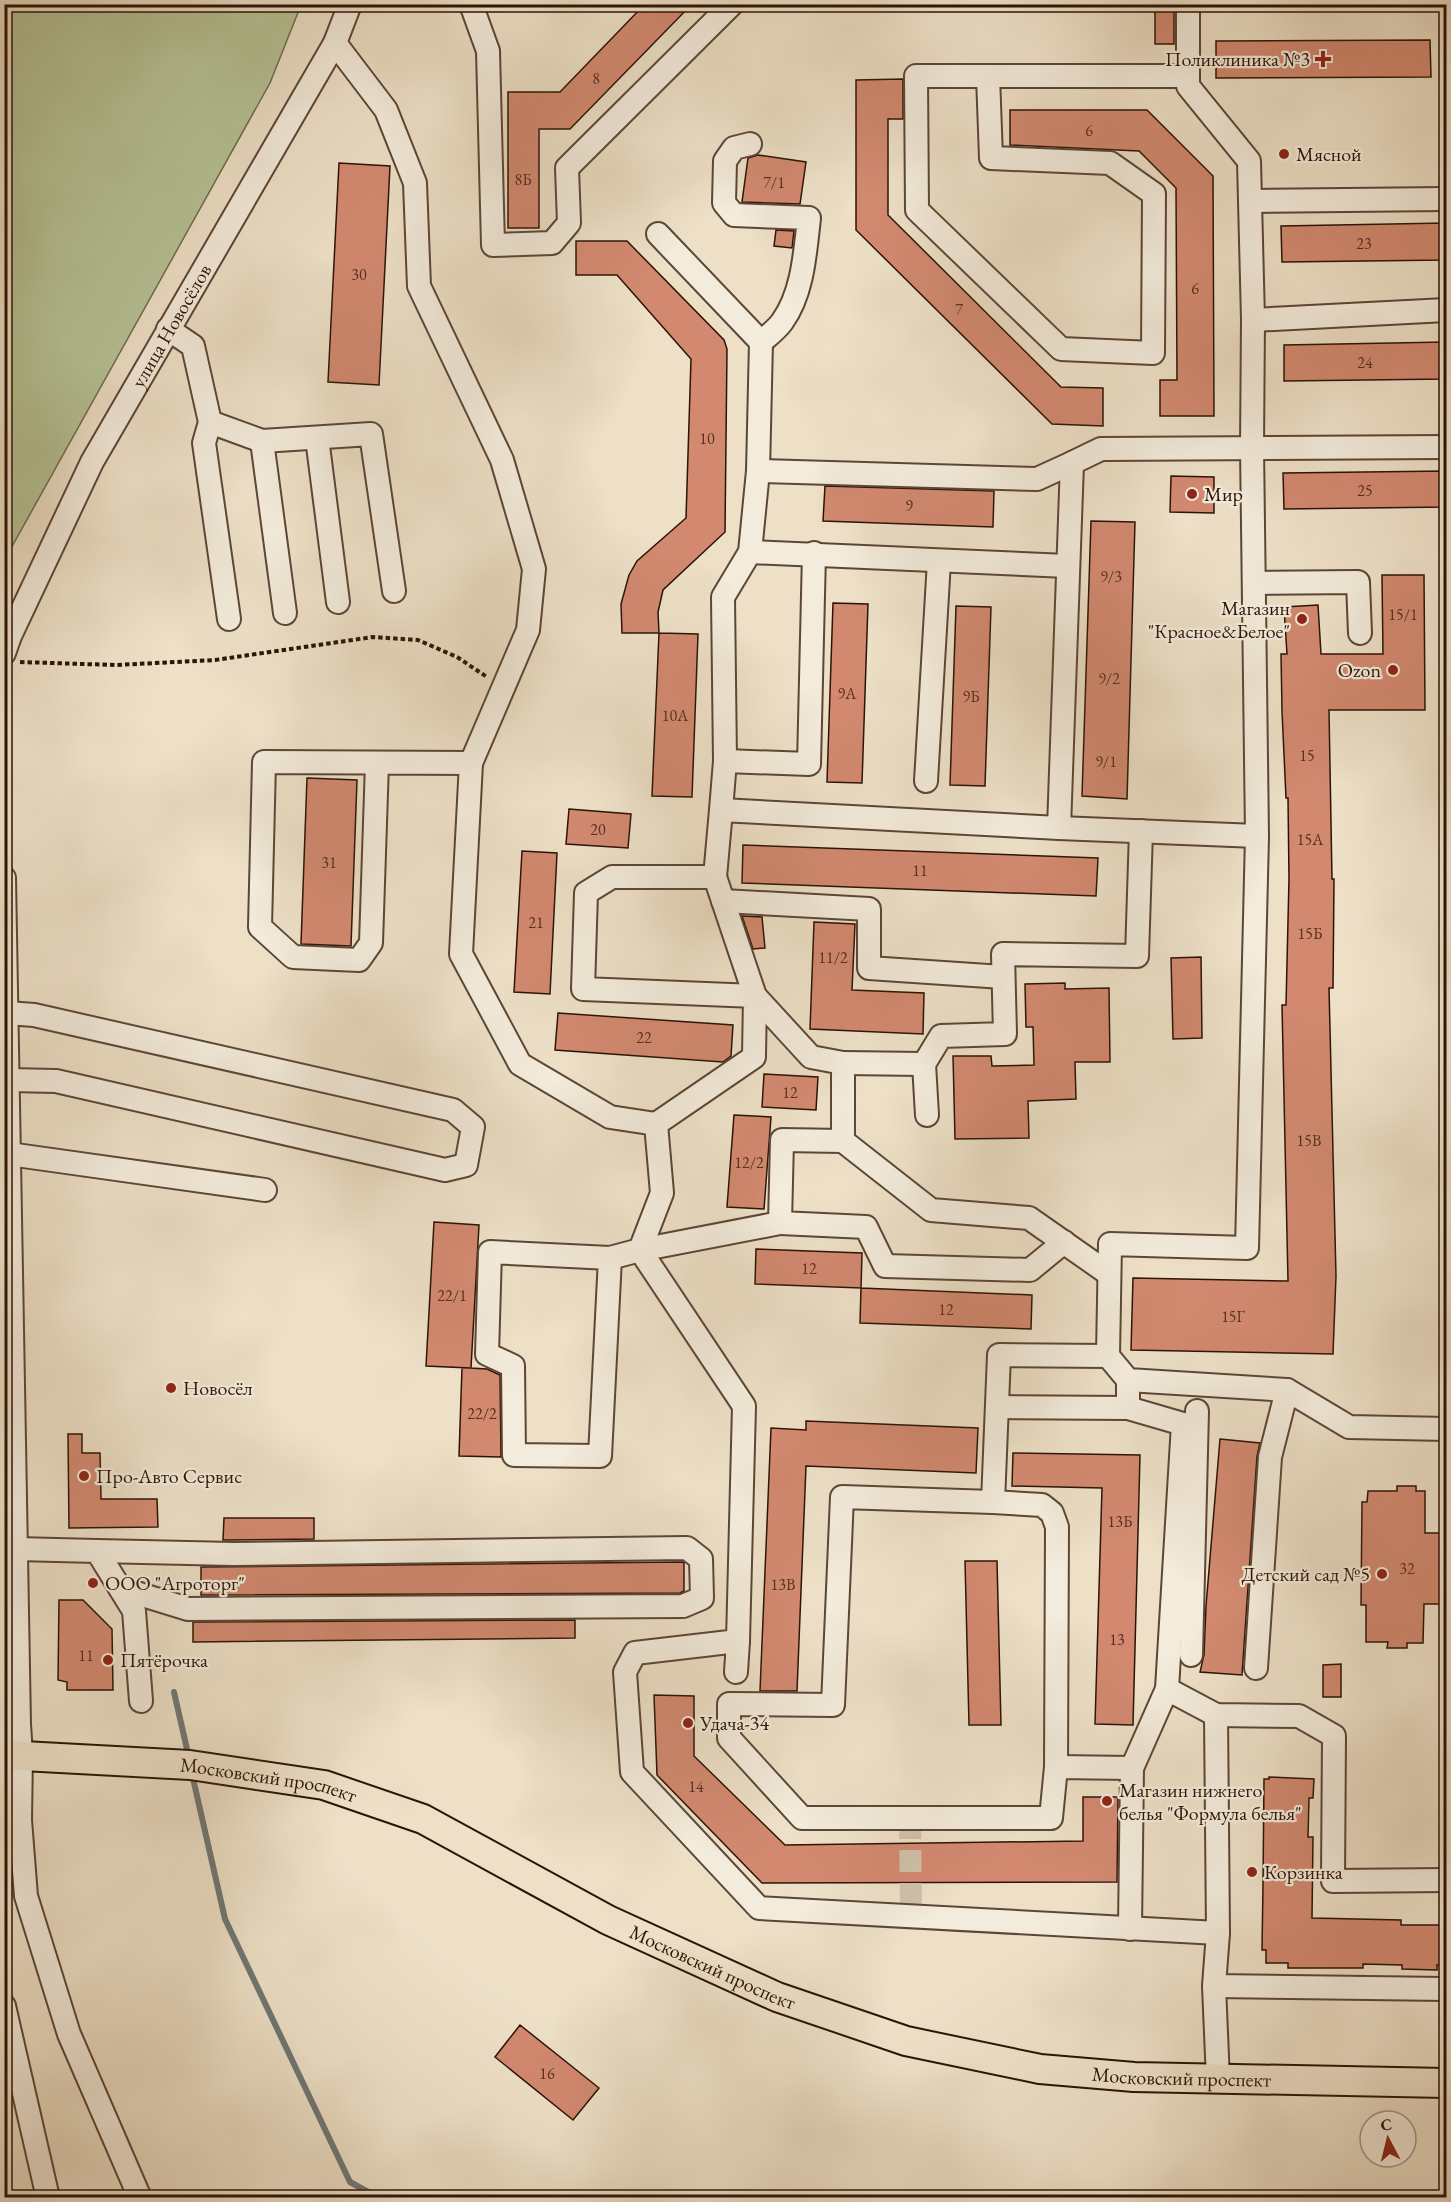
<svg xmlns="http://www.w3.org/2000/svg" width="1451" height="2202" font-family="'EB Garamond',serif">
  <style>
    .green { fill: #b6c397; stroke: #716b4e; stroke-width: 1.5 }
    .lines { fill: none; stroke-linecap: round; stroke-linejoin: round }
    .stream { stroke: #707875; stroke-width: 6 }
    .building { fill: #d28970; stroke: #2c1306; stroke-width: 1.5 }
    .minor-tunnel { stroke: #d0c1aa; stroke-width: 22; stroke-dasharray: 22 11; stroke-linecap: butt }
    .minor-casing { stroke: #5c4636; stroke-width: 26 }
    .major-casing { stroke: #2c1306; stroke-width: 32 }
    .path { stroke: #2c1306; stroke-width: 4; stroke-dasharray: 4.5 3; stroke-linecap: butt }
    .minor { stroke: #f3ebdb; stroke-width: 22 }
    .major { stroke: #ede0c7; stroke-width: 28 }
    .poi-dot { fill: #8f2418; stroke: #f3ebdb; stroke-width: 2 }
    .labels { text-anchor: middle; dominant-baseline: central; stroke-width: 4.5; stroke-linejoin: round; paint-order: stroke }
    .number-label { font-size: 16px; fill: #563020 }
    .poi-label { font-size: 20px; fill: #2c1306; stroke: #f3ebdb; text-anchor: start }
    .street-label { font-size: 20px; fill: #2c1306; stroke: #f3ebdb }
  </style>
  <rect width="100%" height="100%" fill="#ede0c7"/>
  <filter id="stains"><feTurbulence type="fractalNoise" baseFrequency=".00333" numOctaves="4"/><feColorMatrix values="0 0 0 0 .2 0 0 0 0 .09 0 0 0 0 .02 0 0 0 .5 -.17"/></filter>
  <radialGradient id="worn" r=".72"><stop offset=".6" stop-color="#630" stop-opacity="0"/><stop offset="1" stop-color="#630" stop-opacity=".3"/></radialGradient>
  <path class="green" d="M 5,4 L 301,5 L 270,83 L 5,559 Z"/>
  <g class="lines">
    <path class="stream" d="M 174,1692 L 189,1758
      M 192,1774 L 225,1919 L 350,2182 L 379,2198"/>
  </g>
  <path class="building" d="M 645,4 L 692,4 L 570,129 L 539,129 L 539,228 L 508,228 L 508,92 L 560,92 Z
    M 1155,4 L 1174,4 L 1174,44 L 1155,44 Z
    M 1430,40 L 1431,77 L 1216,78 L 1216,41 Z
    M 903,79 L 903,119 L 888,119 L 888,215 L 1061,387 L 1103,388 L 1103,426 L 1052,424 L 856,230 L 856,80 Z
    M 1010,110 L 1147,110 L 1213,176 L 1214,416 L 1160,416 L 1160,380 L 1177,380 L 1176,188 L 1139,151 L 1010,145 Z
    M 758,155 L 806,162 L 800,204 L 742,202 L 748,158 Z
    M 339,163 L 390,166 L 379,385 L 328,382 Z
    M 1446,223 L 1446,260 L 1282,262 L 1281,226 Z
    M 776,230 L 794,231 L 792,248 L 774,246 Z
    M 576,241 L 627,241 L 724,340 L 727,349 L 725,532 L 663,590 L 658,612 L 659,633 L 622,633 L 621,604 L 629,575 L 637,561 L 686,518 L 691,359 L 617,275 L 576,275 Z
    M 1446,342 L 1446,379 L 1284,381 L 1284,345 Z
    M 1446,471 L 1446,507 L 1284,509 L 1283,473 Z
    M 1171,476 L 1214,477 L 1214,513 L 1170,512 Z
    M 825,486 L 994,491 L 993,527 L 823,521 Z
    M 1091,521 L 1135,522 L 1127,799 L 1082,796 Z
    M 1382,575 L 1424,575 L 1425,710 L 1329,710 L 1332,879 L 1334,879 L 1333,988 L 1329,988 L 1336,1276 L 1333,1354 L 1131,1350 L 1133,1278 L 1288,1281 L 1282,1005 L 1286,1005 L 1289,879 L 1288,798 L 1286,798 L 1282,711 L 1281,654 L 1287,654 L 1284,607 L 1318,605 L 1321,654 L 1383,654 Z
    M 833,603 L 868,604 L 862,783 L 827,782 Z
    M 956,606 L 991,607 L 985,786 L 950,785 Z
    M 659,633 L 698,634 L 692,797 L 652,796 Z
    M 307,778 L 357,780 L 351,946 L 301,944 Z
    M 569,809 L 631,814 L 628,848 L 566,844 Z
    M 743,845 L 1098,858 L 1096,896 L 742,883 Z
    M 522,851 L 557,853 L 550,994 L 514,992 Z
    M 742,916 L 762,917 L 765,948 L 753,949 Z
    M 814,922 L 855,924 L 852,990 L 924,993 L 923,1034 L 810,1029 Z
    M 1201,957 L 1202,1038 L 1173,1039 L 1171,958 Z
    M 1065,983 L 1065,989 L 1109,988 L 1110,1062 L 1075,1062 L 1076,1099 L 1028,1101 L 1029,1138 L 955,1139 L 953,1056 L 991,1056 L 992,1066 L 1034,1065 L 1033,1027 L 1026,1027 L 1025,984 Z
    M 558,1013 L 733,1025 L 731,1056 L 723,1062 L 555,1050 Z
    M 764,1074 L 818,1077 L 816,1110 L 762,1107 Z
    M 734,1115 L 771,1117 L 764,1209 L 727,1207 Z
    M 434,1222 L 479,1225 L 471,1368 L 487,1369 L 500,1375 L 501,1457 L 459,1456 L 462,1368 L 470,1368 L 426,1366 Z
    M 756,1249 L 862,1253 L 861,1288 L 755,1284 Z
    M 861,1288 L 1032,1295 L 1031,1329 L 860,1323 Z
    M 806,1421 L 978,1428 L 976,1473 L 806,1466 L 797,1691 L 760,1691 L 771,1428 L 806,1430 Z
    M 68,1434 L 82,1434 L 82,1453 L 100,1453 L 101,1499 L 157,1499 L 158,1527 L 69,1528 Z
    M 1220,1439 L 1260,1443 L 1257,1456 L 1242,1675 L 1200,1672 L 1204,1655 L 1206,1606 Z
    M 1013,1453 L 1140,1455 L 1133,1725 L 1095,1724 L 1102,1488 L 1012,1486 Z
    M 1397,1486 L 1416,1486 L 1416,1491 L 1425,1491 L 1425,1533 L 1446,1533 L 1446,1604 L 1424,1604 L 1423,1643 L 1407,1643 L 1407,1648 L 1387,1648 L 1388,1642 L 1366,1642 L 1366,1605 L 1361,1605 L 1362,1502 L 1367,1502 L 1368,1491 L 1397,1491 Z
    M 224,1518 L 314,1518 L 314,1539 L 223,1540 Z
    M 965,1561 L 997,1561 L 1001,1725 L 969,1725 Z
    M 682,1562 L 684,1563 L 684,1591 L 680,1593 L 201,1595 L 201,1567 Z
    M 59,1600 L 83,1600 L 112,1629 L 113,1690 L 67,1690 L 67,1682 L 58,1680 Z
    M 575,1620 L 575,1638 L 193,1642 L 193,1622 Z
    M 1341,1664 L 1341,1697 L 1323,1697 L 1323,1665 Z
    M 654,1695 L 694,1696 L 694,1756 L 785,1845 L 1083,1841 L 1083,1797 L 1118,1797 L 1117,1882 L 762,1883 L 657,1775 Z
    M 1269,1777 L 1314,1779 L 1313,1798 L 1309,1798 L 1308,1837 L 1313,1837 L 1312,1918 L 1401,1920 L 1401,1925 L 1446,1925 L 1446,1965 L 1437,1965 L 1437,1970 L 1402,1969 L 1402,1965 L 1363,1964 L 1363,1968 L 1288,1968 L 1288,1963 L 1266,1963 L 1266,1950 L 1262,1950 L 1263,1885 L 1264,1779 L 1269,1779 Z
    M 520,2025 L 599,2088 L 573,2120 L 495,2057 Z"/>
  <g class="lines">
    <path class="minor-tunnel" d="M 910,1817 L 911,1917"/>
    <g class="minor-casing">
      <g id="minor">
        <path d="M 471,4 L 488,51 L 493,245 L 552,243 L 569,223 L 567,168 L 732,4"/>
        <path d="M 335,43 L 386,110 L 415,183 L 419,286 L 502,460 L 534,569 L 528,630 L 471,763 L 461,954 L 520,1064 L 610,1117 L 656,1124 L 662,1193 L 640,1250"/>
        <path d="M 988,76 L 991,158 L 1110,163 L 1154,194 L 1153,353 L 1061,349 L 917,210 L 916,76 L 1188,76"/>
        <path d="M 750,144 L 734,148 L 725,161 L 724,203 L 734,215 L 809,218 C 805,253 803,293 782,322 C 776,330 768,336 761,342"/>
        <path d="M 1250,201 L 1446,199"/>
        <path d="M 658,234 L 761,342 L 758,471 L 750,552 L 723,597 L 725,761"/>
        <path d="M 1253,320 L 1446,310"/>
        <path d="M 168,329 L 193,346 L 210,422 L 204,443 L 229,619"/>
        <path d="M 210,422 L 262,441 L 371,434 L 394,591"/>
        <path d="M 317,438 L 338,602"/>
        <path d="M 262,441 L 285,613"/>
        <path d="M 758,471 L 1037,479 L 1072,463"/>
        <path d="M 750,552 L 1067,566"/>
        <path d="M 1254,583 L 1358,582 L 1360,633"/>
        <path id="s1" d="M 4,653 L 10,636 L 92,462 L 335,43 L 350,4"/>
        <path d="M 377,763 L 371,943 L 359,960 L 293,957 L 260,927 L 264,762 L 471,763"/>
        <path d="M 926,781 L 939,561"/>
        <path d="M 721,810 L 725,761 L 809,764 L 814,553"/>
        <path d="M 1059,828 L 1257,836"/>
        <path d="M 715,877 L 755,996 L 811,1057 L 843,1063 L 843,1141 L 782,1140 L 780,1223 L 866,1227 L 885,1266 L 1030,1270 L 1064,1242"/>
        <path d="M 4,878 L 19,1724 L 21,1755 L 20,1820 L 26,1896 L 69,2034 L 140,2198"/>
        <path d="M 723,901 L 869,909 L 869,968 L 1003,977"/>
        <path d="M 7,1013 L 34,1015 L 453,1110 L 473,1127 L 466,1165 L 445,1170 L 56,1081 L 8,1080"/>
        <path d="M 843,1063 L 924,1064 L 941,1036 L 1005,1034 L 1003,954 L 1137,956 L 1141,831"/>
        <path d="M 924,1064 L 927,1115"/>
        <path d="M 656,1124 L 754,1057 L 755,996 L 583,989 L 586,893 L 612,877 L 715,877 L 721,810 L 1059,828 L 1072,463 L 1101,449 L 1446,447"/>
        <path d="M 843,1141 L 931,1210 L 1029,1218 L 1109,1274"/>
        <path d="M 9,1154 L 265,1190"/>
        <path d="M 640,1250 L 744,1406 L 738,1641 L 635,1653 L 625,1672 L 632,1772 L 759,1908 L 1218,1933"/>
        <path d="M 610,1258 L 600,1456 L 514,1455 L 513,1366 L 487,1354 L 490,1252 L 610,1258 L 640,1250 L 780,1223"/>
        <path d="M 1108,1356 L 1110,1244 L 1247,1248 L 1257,836 L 1252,447 L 1253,320 L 1249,161 L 1188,86 L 1188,4"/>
        <path d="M 1128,1380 L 1128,1408 L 1183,1424 L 1167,1689"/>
        <path d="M 997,1407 L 1128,1408"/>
        <path d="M 1446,1429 L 1349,1427 L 1287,1390 L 1128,1380 L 1108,1356 L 999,1355 L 993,1502 L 842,1497 L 833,1705 L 729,1704 L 729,1738 L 802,1818 L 1051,1818 L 1056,1767 L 1132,1768 L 1167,1689 L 1216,1715 L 1299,1716 L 1334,1736 L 1333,1881 L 1446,1880"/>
        <path d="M 993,1502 L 1042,1505 L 1052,1513 L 1057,1527 L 1056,1767"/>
        <path d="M 16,1549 L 97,1551 L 134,1611 L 141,1701"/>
        <path d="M 97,1551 L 233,1554 L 687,1548 L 701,1559 L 702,1598 L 683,1606 L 188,1609 L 120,1588"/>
        <path d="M 1191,1655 L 1197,1411"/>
        <path d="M 1256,1668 L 1270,1457 L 1287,1390"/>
        <path d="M 736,1672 L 738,1641"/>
        <path d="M 1216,1715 L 1218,1933 L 1214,1986 L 1446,1989"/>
        <path d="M 1130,1929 L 1132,1768"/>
        <path d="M 1214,1986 L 1218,2080"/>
        <path d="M 4,2006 L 48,2198"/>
      </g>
    </g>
    <g class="major-casing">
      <g id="major">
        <path id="s2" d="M 4,1755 L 190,1765 L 324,1785 L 423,1819 L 608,1920 L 777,1997 L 906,2041 L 1040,2069 L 1134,2077 L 1446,2083"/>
      </g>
    </g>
    <path class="path" d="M 20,662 L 115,665 L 215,660 L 373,637 L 418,640 L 457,657 L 487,677"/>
    <use href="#minor" class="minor"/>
    <use href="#major" class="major"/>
  </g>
  <g class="poi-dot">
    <path d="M1320 50h6v6h6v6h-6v6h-6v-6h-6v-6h6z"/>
    <circle cx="1284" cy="154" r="6"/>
    <circle cx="1192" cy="494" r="6"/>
    <circle cx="1302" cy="619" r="6"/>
    <circle cx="1393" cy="670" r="6"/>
    <circle cx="171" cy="1388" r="6"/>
    <circle cx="84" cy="1476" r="6"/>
    <circle cx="1382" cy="1574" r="6"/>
    <circle cx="93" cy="1583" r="6"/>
    <circle cx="108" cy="1660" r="6"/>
    <circle cx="688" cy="1723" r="6"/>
    <circle cx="1107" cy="1801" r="6"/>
    <circle cx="1252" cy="1872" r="6"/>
  </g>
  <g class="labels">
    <g class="number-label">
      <text x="596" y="78">8</text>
      <text x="1089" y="130">6</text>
      <text x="523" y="179">8Б</text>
      <text x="774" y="182">7/1</text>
      <text x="1364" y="243">23</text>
      <text x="359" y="274">30</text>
      <text x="1195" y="288">6</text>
      <text x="959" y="309">7</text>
      <text x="1365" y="362">24</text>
      <text x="707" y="438">10</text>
      <text x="1365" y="490">25</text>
      <text x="909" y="505">9</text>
      <text x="1111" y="576">9/3</text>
      <text x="1403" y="614">15/1</text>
      <text x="1109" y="678">9/2</text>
      <text x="847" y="693">9А</text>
      <text x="971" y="696">9Б</text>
      <text x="675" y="715">10А</text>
      <text x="1307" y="755">15</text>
      <text x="1106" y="761">9/1</text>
      <text x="598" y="829">20</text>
      <text x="1310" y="839">15А</text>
      <text x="329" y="862">31</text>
      <text x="920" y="870">11</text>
      <text x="536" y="922">21</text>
      <text x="1310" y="933">15Б</text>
      <text x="833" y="957">11/2</text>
      <text x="644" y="1037">22</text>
      <text x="790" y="1092">12</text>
      <text x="1309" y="1140">15В</text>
      <text x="749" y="1162">12/2</text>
      <text x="809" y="1268">12</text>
      <text x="452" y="1295">22/1</text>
      <text x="946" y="1309">12</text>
      <text x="1233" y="1316">15Г</text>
      <text x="482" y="1413">22/2</text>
      <text x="1120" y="1521">13Б</text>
      <text x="1407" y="1568">32</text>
      <text x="783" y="1584">13В</text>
      <text x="1117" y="1639">13</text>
      <text x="86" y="1655">11</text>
      <text x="696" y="1786">14</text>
      <text x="547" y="2073">16</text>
    </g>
    <g class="poi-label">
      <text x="1310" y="59" text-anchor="end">Поликлиника №3</text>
      <text x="1296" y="154">Мясной</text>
      <text x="1204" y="494">Мир</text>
      <text x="1290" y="608" text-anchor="end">Магазин<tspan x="1290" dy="23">"Красное&amp;Белое"</tspan></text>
      <text x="1381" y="670" text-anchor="end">Ozon</text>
      <text x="183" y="1388">Новосёл</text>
      <text x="96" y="1476">Про-Авто Сервис</text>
      <text x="1370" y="1574" text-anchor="end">Детский сад №5</text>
      <text x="105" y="1583">ООО "Агроторг"</text>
      <text x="120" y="1660">Пятёрочка</text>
      <text x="700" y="1723">Удача-34</text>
      <text x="1119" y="1790">Магазин нижнего<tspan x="1119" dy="23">белья "Формула белья"</tspan></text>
      <text x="1264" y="1872">Корзинка</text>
    </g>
    <g class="street-label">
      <text stroke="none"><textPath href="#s1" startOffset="368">улица Новосёлов</textPath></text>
      <text stroke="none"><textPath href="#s2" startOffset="266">Московский проспект</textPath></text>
      <text stroke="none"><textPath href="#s2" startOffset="752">Московский проспект</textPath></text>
      <text stroke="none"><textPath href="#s2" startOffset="1238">Московский проспект</textPath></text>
    </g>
  </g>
  <rect width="1451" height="2202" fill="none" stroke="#ede0c7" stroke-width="24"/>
  <rect x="6" y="6" width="1439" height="2190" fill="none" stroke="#2c1306" stroke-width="3"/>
  <rect x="12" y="12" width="1427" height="2178" fill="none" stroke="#2c1306" stroke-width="1.5"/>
  <g transform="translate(1388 2139) rotate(353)"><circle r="28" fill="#f3ebdb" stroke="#a39586" stroke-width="1.5"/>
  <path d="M0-4.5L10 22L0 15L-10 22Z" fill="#8f2418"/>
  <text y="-9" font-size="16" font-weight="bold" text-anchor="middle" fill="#2c1306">С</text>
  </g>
  <rect width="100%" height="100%" filter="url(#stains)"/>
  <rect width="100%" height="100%" fill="url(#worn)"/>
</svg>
